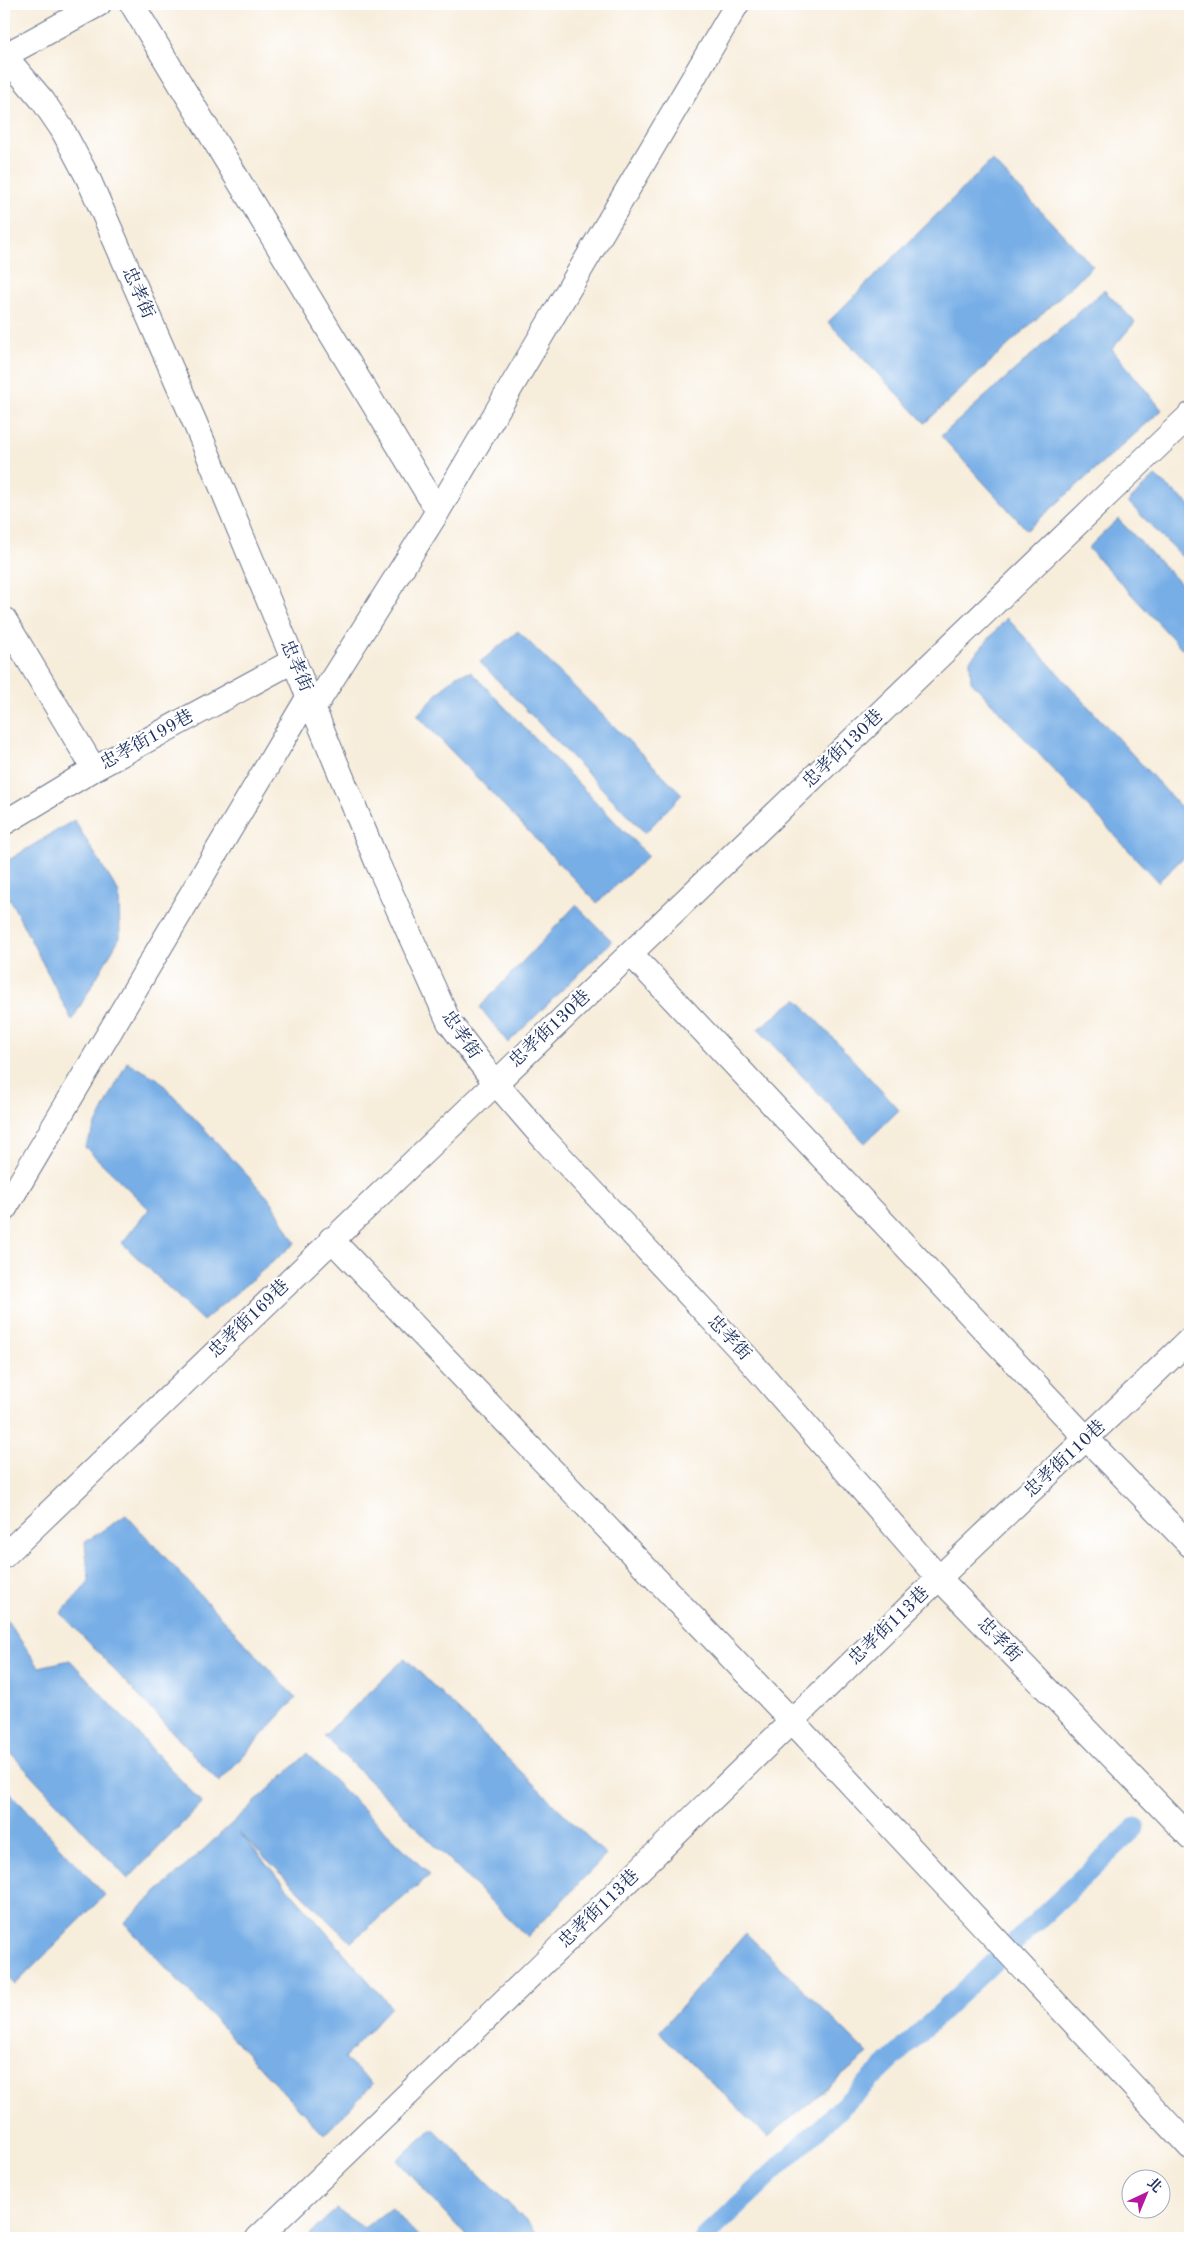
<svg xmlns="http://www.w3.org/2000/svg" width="1194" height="2242" font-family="'Old Standard TT','Noto Serif TC',serif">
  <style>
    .water { fill: #77aee6; stroke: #496ea2 }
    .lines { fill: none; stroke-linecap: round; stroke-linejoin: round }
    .canal { stroke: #77aee6; stroke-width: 19 }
    .minor-casing { stroke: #68728a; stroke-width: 26 }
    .minor { stroke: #fff; stroke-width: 24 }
    .labels { text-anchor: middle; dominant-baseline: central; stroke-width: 4.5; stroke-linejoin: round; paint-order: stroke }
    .street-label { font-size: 18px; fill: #1b2f5e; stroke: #fff }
  </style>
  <rect width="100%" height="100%" fill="#fff"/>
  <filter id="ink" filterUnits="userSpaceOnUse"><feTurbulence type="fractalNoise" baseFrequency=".02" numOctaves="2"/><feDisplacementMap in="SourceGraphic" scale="10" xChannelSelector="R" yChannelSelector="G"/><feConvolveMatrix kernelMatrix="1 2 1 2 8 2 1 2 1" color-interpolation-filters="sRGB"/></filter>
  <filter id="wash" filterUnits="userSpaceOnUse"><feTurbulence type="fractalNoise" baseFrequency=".0096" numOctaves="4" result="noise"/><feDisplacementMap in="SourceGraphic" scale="20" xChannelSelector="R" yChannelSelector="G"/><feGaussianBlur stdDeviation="1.12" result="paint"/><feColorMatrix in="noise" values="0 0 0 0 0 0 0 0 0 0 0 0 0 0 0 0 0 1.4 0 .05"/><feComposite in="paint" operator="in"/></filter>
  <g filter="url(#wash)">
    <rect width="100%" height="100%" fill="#f7eddb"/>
    <path class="water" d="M 992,160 L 1093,266 L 925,423 L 828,322 Z
      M 1104,290 L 1135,322 L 1112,349 L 1162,410 L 1027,530 L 941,436 Z
      M 1155,476 L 1190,505 L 1190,565 L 1128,502 Z
      M 1118,519 L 1190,593 L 1190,657 L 1088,548 Z
      M 1007,618 L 1190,817 L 1190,851 L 1158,882 L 971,681 L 970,660 Z
      M 518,631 L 682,794 L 645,833 L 480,662 Z
      M 471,672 L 648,856 L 597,903 L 417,715 L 456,675 Z
      M 74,820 L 119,893 L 120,937 L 72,1020 L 4,888 L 4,863 Z
      M 576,905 L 612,941 L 508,1043 L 480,1007 Z
      M 797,999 L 899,1110 L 865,1143 L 758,1029 Z
      M 127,1062 L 158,1079 L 272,1202 L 295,1243 L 203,1321 L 122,1243 L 149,1209 L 85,1147 Z
      M 126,1515 L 296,1698 L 219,1782 L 61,1613 L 89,1582 L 85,1542 Z
      M 4,1616 L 39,1667 L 70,1660 L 202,1803 L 128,1879 L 4,1746 Z
      M 405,1658 L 606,1855 L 527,1937 L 324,1736 Z
      M 307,1754 L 430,1875 L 351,1942 L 239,1832 L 391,2007 L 344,2058 L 373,2084 L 324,2135 L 124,1923 Z
      M 4,1786 L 105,1895 L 15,1985 L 4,1973 Z
      M 746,1933 L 868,2054 L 768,2137 L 659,2032 Z
      M 433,2128 L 543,2238 L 468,2238 L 397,2160 Z
      M 391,2208 L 420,2238 L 306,2238 L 336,2209 L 364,2228 Z"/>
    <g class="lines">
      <path class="canal" d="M 704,2238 L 1136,1827"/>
    </g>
  </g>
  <g filter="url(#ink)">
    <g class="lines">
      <g class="minor-casing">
        <path id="minor" d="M 132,4 L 438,511
          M 4,55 L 43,101 L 62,129 L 88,178 L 195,423 L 377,862 L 449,1022 L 494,1081 L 545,1140 L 745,1355 L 939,1578 L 1190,1837
          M 4,56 L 99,4
          M 4,619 L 94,769
          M 314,708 L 438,511 L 737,4
          M 4,823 L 94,769 L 293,661
          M 631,954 L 1087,1439 L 1190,1545
          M 4,1210 L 309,696
          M 331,1239 L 792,1721 L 1190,2147
          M 4,1556 C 398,1175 795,796 1190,415
          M 258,2238 C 486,2021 710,1800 936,1581 C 1020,1500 1106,1421 1190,1339"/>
      </g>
      <use href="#minor" class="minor"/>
    </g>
  </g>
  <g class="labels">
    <g class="street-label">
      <text transform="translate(138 293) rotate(66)">忠孝街</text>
      <text transform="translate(296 666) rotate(67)">忠孝街</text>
      <text transform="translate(147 740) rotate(-29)">忠孝街199巷</text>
      <text transform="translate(843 749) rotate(-44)">忠孝街130巷</text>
      <text transform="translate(550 1029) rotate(-43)">忠孝街130巷</text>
      <text transform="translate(461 1035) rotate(55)">忠孝街</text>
      <text transform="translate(249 1319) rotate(-44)">忠孝街169巷</text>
      <text transform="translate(729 1338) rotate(47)">忠孝街</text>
      <text transform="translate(1065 1459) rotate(-43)">忠孝街110巷</text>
      <text transform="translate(889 1626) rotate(-44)">忠孝街113巷</text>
      <text transform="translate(999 1640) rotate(46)">忠孝街</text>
      <text transform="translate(599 1909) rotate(-44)">忠孝街113巷</text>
    </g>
  </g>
  <rect width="1194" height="2242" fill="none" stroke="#fff" stroke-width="20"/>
  <g transform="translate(1146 2194) rotate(44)"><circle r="24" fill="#ffffff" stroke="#a4acbf"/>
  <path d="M0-4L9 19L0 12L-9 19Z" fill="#b5179e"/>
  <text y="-8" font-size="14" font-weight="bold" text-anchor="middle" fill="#1b2f5e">北</text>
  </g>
</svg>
